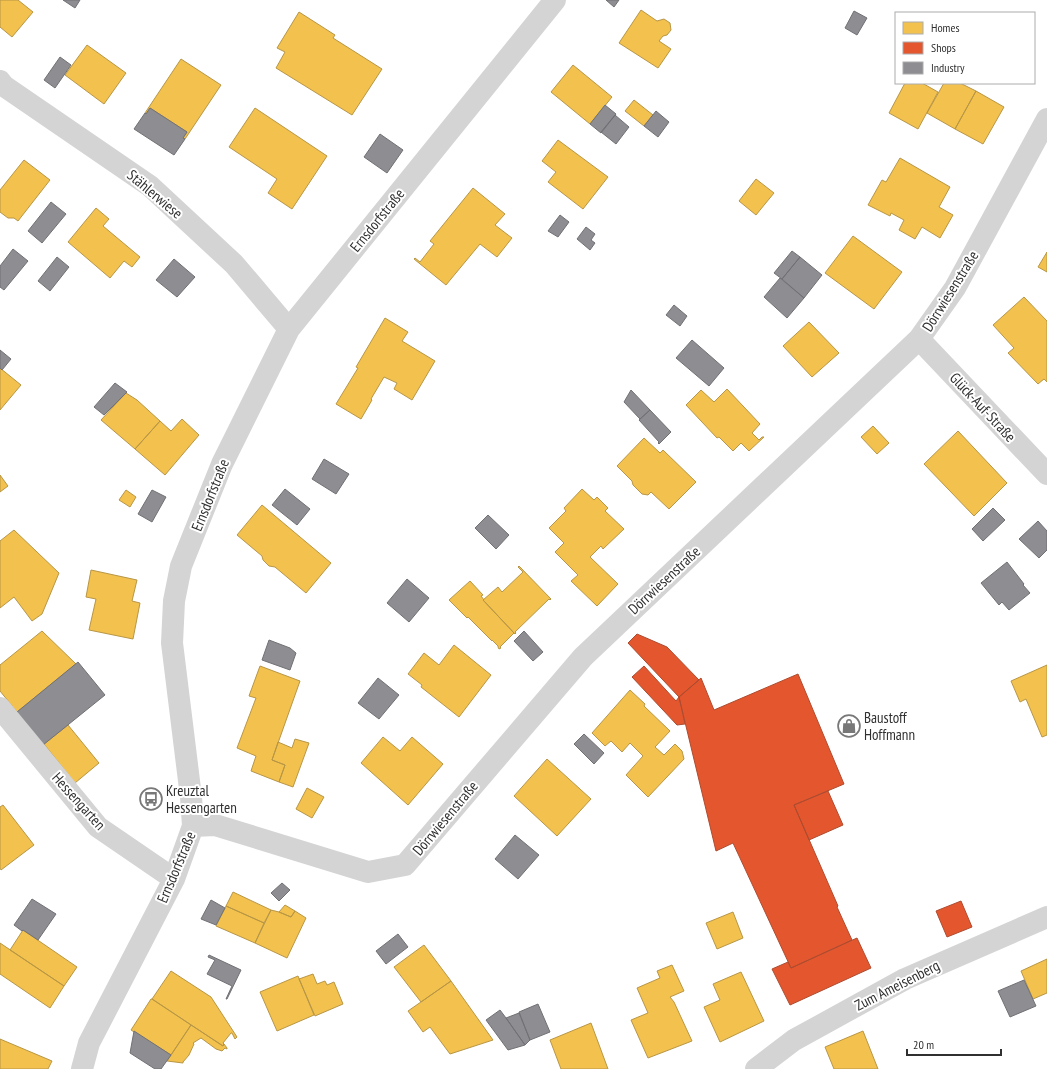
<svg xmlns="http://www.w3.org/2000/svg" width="1047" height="1069" font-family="'PT Sans Narrow',sans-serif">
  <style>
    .homes { fill: #f2c14e; stroke: #b89645 }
    .shops { fill: #e4572e; stroke: #ae4b2f }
    .industry { fill: #8d8d92; stroke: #717175 }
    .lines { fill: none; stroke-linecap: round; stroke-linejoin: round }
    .minor { stroke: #d4d4d4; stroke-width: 22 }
    .labels { text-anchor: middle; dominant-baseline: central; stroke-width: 4; stroke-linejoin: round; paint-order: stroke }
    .street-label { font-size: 15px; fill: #303030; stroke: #fff }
    .poi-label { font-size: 15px; fill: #303030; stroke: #fff; text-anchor: start }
  </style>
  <rect width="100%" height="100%" fill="#fff"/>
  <path class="homes" d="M 0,0 L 18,0 L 33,12 L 12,37 L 0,27 Z
    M 641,10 L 657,21 L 664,19 L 670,23 L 671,30 L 667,35 L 663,36 L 659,41 L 671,49 L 658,68 L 619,43 Z
    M 299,12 L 335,35 L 333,38 L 382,69 L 352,115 L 276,68 L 285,52 L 277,48 Z
    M 87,45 L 126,73 L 104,104 L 65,75 Z
    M 181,59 L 221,85 L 185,139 L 183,138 L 187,132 L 150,108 L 146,114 L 145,113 Z
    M 573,65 L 612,97 L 590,124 L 551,92 Z
    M 905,83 L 922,83 L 938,92 L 918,129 L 889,113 Z
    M 944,83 L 960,83 L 976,91 L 955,129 L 927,113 Z
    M 976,91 L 1004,107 L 983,144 L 955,129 Z
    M 634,100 L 653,115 L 644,126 L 625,111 Z
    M 255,108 L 327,156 L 292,209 L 268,193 L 277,179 L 229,147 Z
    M 558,140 L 608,177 L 583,209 L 548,182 L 556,172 L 542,161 Z
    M 900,158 L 950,187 L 939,207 L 953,215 L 940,238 L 922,227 L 915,239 L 899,230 L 904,220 L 891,213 L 890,216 L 868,205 L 882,180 L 886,182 Z
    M 24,160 L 50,180 L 18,221 L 14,218 L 8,218 L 0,212 L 0,190 Z
    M 756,179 L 774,193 L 756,215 L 739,201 Z
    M 473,188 L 505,214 L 495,225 L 512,238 L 497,257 L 480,244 L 446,285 L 414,259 L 415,258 L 420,262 L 434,244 L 430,241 Z
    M 96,208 L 109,219 L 103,226 L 140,257 L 132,267 L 124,261 L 110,278 L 68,242 Z
    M 853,236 L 902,272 L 874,309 L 825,273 Z
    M 1047,252 L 1047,272 L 1038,267 Z
    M 1024,297 L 1047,321 L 1047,382 L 1044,379 L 1038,384 L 1008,353 L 1014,348 L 993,325 Z
    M 385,318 L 408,332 L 402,341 L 435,361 L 412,400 L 394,389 L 397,383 L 384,377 L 371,399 L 372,400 L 361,419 L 336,404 L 358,368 L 356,367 Z
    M 809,322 L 839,353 L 812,377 L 783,346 Z
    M 0,368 L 21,385 L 0,410 Z
    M 727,389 L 760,424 L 752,433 L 759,440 L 762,437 L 764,437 L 749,451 L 741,443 L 733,451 L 719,437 L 717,438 L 686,405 L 701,390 L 714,402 Z
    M 126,393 L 137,400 L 160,421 L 135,449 L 101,420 Z
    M 182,419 L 199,435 L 165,475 L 135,449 L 160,421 L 171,431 Z
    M 873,426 L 889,443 L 877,454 L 861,437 Z
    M 958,431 L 1007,483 L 974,516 L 924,464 Z
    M 644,438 L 660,453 L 663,450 L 696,482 L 669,509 L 651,492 L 648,495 L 642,494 L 633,485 L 632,481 L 617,466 Z
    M 0,475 L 8,486 L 0,492 Z
    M 582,489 L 594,500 L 597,497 L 608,508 L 605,511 L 624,529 L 603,549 L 601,546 L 590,557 L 618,584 L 597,606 L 571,581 L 578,575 L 555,552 L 564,543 L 549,528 L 566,511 L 564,508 Z
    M 126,490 L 136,497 L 130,507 L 119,500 Z
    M 262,505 L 331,563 L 306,593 L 275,567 L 269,566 L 263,560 L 262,556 L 237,535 Z
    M 14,530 L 59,573 L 42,614 L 32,621 L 14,597 L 0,608 L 0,541 Z
    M 519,566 L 551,599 L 550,600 L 549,599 L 515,632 L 516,633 L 515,634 L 483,600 L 498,587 L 502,592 L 523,572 L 518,567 Z
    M 91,570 L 137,580 L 132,601 L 140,603 L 133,639 L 89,630 L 96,599 L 86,597 Z
    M 470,581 L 483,595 L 481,596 L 484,600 L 483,600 L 514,633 L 500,647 L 501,648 L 499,649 L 498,647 L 498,646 L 492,640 L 492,641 L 468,617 L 467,618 L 449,600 Z
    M 42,631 L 76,664 L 17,712 L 0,691 L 0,665 Z
    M 454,645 L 491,675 L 459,717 L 421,687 L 422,685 L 408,674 L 424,653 L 439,665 Z
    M 1047,665 L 1047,735 L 1042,737 L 1026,699 L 1020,702 L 1011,681 Z
    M 260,666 L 300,681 L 272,760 L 285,765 L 279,782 L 251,771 L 256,756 L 237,748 L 256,698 L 249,696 Z
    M 630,690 L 645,704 L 644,706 L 670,731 L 655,747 L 664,755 L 675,744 L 682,751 L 684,759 L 648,797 L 626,775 L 643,756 L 630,743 L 622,752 L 611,741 L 605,746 L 592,733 Z
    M 68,725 L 99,763 L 75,783 L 44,744 Z
    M 383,737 L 400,751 L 412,737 L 443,764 L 408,805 L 361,763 Z
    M 295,739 L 309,743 L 293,787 L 279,782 L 285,765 L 272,760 L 278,742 L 292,748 Z
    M 547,759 L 591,799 L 557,836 L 514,796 Z
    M 307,788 L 324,797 L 312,818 L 296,809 Z
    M 3,805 L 34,845 L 1,870 L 0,868 L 0,807 Z
    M 233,892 L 271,910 L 264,923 L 226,906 Z
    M 285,905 L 295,911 L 291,917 L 279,912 Z
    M 226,906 L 264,923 L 255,943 L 216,926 Z
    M 271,910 L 279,912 L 291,917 L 295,911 L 306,918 L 287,958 L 255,943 Z
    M 733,912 L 743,938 L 717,949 L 706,923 Z
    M 23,930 L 77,967 L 64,986 L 10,950 Z
    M 0,943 L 64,986 L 50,1008 L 0,974 Z
    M 424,945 L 451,981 L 421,1002 L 394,967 Z
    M 1047,959 L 1047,993 L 1033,999 L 1021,971 Z
    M 672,965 L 684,991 L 670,997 L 674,1002 L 692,1041 L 648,1058 L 631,1020 L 648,1013 L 637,988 L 660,978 L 657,971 Z
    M 171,971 L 211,997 L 237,1037 L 235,1039 L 232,1033 L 231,1033 L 223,1043 L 224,1044 L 223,1046 L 152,999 Z
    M 741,972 L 764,1021 L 720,1042 L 704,1007 L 720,1000 L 713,984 Z
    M 313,974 L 317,984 L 325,981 L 327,985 L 334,982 L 343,1004 L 315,1016 L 299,979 Z
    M 298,976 L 314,1015 L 277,1031 L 260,992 Z
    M 451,981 L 493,1040 L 450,1054 L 430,1027 L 423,1032 L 408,1011 Z
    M 151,999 L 152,999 L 191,1025 L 171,1055 L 131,1030 Z
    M 591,1023 L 608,1069 L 561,1069 L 550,1040 Z
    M 191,1025 L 223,1046 L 224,1044 L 227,1048 L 227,1049 L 225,1048 L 222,1051 L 216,1049 L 201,1038 L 193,1043 L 194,1044 L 189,1055 L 183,1062 L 183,1063 L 167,1061 Z
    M 863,1031 L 878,1069 L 834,1069 L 825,1047 Z
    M 0,1039 L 52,1061 L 48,1069 L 0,1069 Z"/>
  <path class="shops" d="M 637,634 L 667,647 L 699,680 L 679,697 L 628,643 Z
    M 644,666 L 676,701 L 679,697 L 685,724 L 677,725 L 632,677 Z
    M 798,674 L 844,784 L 794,805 L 838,906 L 837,907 L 852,940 L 791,968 L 733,843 L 716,851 L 679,697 L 701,678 L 714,710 Z
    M 828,791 L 843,825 L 809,840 L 794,805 Z
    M 961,901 L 972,927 L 947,937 L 936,911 Z
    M 857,938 L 871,968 L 790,1005 L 772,969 L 788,962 L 791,968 Z"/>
  <path class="industry" d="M 63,0 L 80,0 L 75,8 Z
    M 606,0 L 619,0 L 614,7 Z
    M 854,11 L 867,18 L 857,35 L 845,28 Z
    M 60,57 L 71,65 L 55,88 L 44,80 Z
    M 605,105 L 616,114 L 601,133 L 590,124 Z
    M 150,108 L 187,132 L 183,138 L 185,139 L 174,155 L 134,129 L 145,113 L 146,114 Z
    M 656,111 L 669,122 L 658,137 L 644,126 Z
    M 615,115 L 629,127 L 616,144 L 601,132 Z
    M 380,134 L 403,150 L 387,173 L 364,157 Z
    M 51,202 L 66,214 L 42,243 L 28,231 Z
    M 560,215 L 569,222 L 558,237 L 548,231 Z
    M 586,227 L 595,234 L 591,240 L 595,243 L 590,250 L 577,239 Z
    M 13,249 L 28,261 L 4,290 L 0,287 L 0,266 Z
    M 792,251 L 800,257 L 782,279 L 774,273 Z
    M 57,257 L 69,267 L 50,291 L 38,281 Z
    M 800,257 L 822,275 L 804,298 L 782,279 Z
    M 174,259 L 195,277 L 177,297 L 156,280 Z
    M 780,278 L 804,298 L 787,318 L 764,297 Z
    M 674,305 L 687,316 L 680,326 L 666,315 Z
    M 692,340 L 724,368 L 709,386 L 676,358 Z
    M 0,350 L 11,359 L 2,370 L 0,368 Z
    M 115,383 L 127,392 L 104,415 L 94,407 Z
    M 631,390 L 650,410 L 640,419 L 624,402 Z
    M 650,410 L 671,432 L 659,444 L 658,443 L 659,442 L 639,420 Z
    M 324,459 L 349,474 L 336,494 L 312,479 Z
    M 285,489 L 310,509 L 297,525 L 272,505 Z
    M 152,490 L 166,497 L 152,522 L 138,514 Z
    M 993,508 L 1005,520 L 983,541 L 972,529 Z
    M 488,515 L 509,535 L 496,549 L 475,528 Z
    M 1038,521 L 1047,531 L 1047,550 L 1039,558 L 1019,539 Z
    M 1007,562 L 1024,584 L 1023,585 L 1030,593 L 1009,610 L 1002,602 L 999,605 L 981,583 Z
    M 407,579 L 429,598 L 409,622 L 387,603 Z
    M 524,631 L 543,652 L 533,661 L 514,641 Z
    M 269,640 L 290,648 L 296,653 L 290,670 L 262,660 Z
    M 78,662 L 105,695 L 43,745 L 17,712 Z
    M 378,678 L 399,695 L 379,719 L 358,703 Z
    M 584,734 L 604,753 L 594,764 L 574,744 Z
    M 515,835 L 539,855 L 518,879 L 495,859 Z
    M 282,883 L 290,890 L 279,901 L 271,893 Z
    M 32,899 L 56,914 L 38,940 L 23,930 L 22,931 L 14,925 Z
    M 211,900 L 225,908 L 216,925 L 201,919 Z
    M 398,934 L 408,947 L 386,964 L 376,951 Z
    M 209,955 L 241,970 L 227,999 L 226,999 L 232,986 L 207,974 L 215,960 L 208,957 Z
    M 1024,980 L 1036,1006 L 1010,1017 L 998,991 Z
    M 538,1004 L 550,1032 L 530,1040 L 519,1012 Z
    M 500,1010 L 506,1018 L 525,1045 L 508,1050 L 486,1020 Z
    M 519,1013 L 530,1040 L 525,1045 L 506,1018 Z
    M 134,1031 L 171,1055 L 161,1069 L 155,1069 L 130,1053 Z"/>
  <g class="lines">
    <path class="minor" d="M 0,81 L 4,86 L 150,186 L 234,264 L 289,329
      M 919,339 L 1047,474
      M 0,708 L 98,827 L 174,879
      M 193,826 L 215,825 L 368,872 L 405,865 L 583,657 L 919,339 L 955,288 L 1047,119
      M 82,1069 L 89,1043 L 174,879 L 193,826 L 191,797 L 172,643 L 174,601 L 181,566 L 222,464 L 289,329 L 555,0
      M 756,1069 L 794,1040 L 905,979 L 1047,917"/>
  </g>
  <defs>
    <g id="shop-ring" transform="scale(1.15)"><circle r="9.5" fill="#fff" stroke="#787878" stroke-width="1.5"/><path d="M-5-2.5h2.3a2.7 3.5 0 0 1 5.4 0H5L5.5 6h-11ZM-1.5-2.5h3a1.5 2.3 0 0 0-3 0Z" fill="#787878"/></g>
    <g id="bus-ring" transform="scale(1.15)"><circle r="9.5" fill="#fff" stroke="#787878" stroke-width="1.5"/><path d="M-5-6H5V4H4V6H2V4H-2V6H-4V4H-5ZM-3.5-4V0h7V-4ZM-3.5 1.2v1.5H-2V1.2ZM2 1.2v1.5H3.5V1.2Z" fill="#787878"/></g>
  </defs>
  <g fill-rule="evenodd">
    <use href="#shop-ring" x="849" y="726"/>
    <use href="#bus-ring" x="151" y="799"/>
  </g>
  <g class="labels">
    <g class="street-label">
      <text transform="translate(155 194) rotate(40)">Stählerwiese</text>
      <text transform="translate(377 220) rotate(-51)">Ernsdorfstraße</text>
      <text transform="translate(950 291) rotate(-58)">Dörrwiesenstraße</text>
      <text transform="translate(983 407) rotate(47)">Glück-Auf-Straße</text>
      <text transform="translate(210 495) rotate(-68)">Ernsdorfstraße</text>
      <text transform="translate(664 580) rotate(-43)">Dörrwiesenstraße</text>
      <text transform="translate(79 801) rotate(48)">Hessengarten</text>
      <text transform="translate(445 818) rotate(-50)">Dörrwiesenstraße</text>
      <text transform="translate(176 867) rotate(-67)">Ernsdorfstraße</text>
      <text transform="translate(897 985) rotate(-27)">Zum Ameisenberg</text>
    </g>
    <g class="poi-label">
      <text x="864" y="717">Baustoff<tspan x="864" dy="17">Hoffmann</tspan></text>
      <text x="166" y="790">Kreuztal<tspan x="166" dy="17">Hessengarten</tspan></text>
    </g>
  </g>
  <rect x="895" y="12" width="140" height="72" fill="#ffffff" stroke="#acacac"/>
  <rect x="903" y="22" width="20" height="12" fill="#f2c14e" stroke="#acacac"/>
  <text x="931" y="32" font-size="12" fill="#303030">Homes</text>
  <rect x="903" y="42" width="20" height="12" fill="#e4572e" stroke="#acacac"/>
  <text x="931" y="52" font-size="12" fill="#303030">Shops</text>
  <rect x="903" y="62" width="20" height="12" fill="#8d8d92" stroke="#acacac"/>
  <text x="931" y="72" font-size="12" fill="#303030">Industry</text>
  <path d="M907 1049v6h94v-6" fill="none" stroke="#303030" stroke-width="2"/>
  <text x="913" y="1049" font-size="12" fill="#303030" stroke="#ffffff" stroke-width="3" paint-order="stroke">20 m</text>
</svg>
